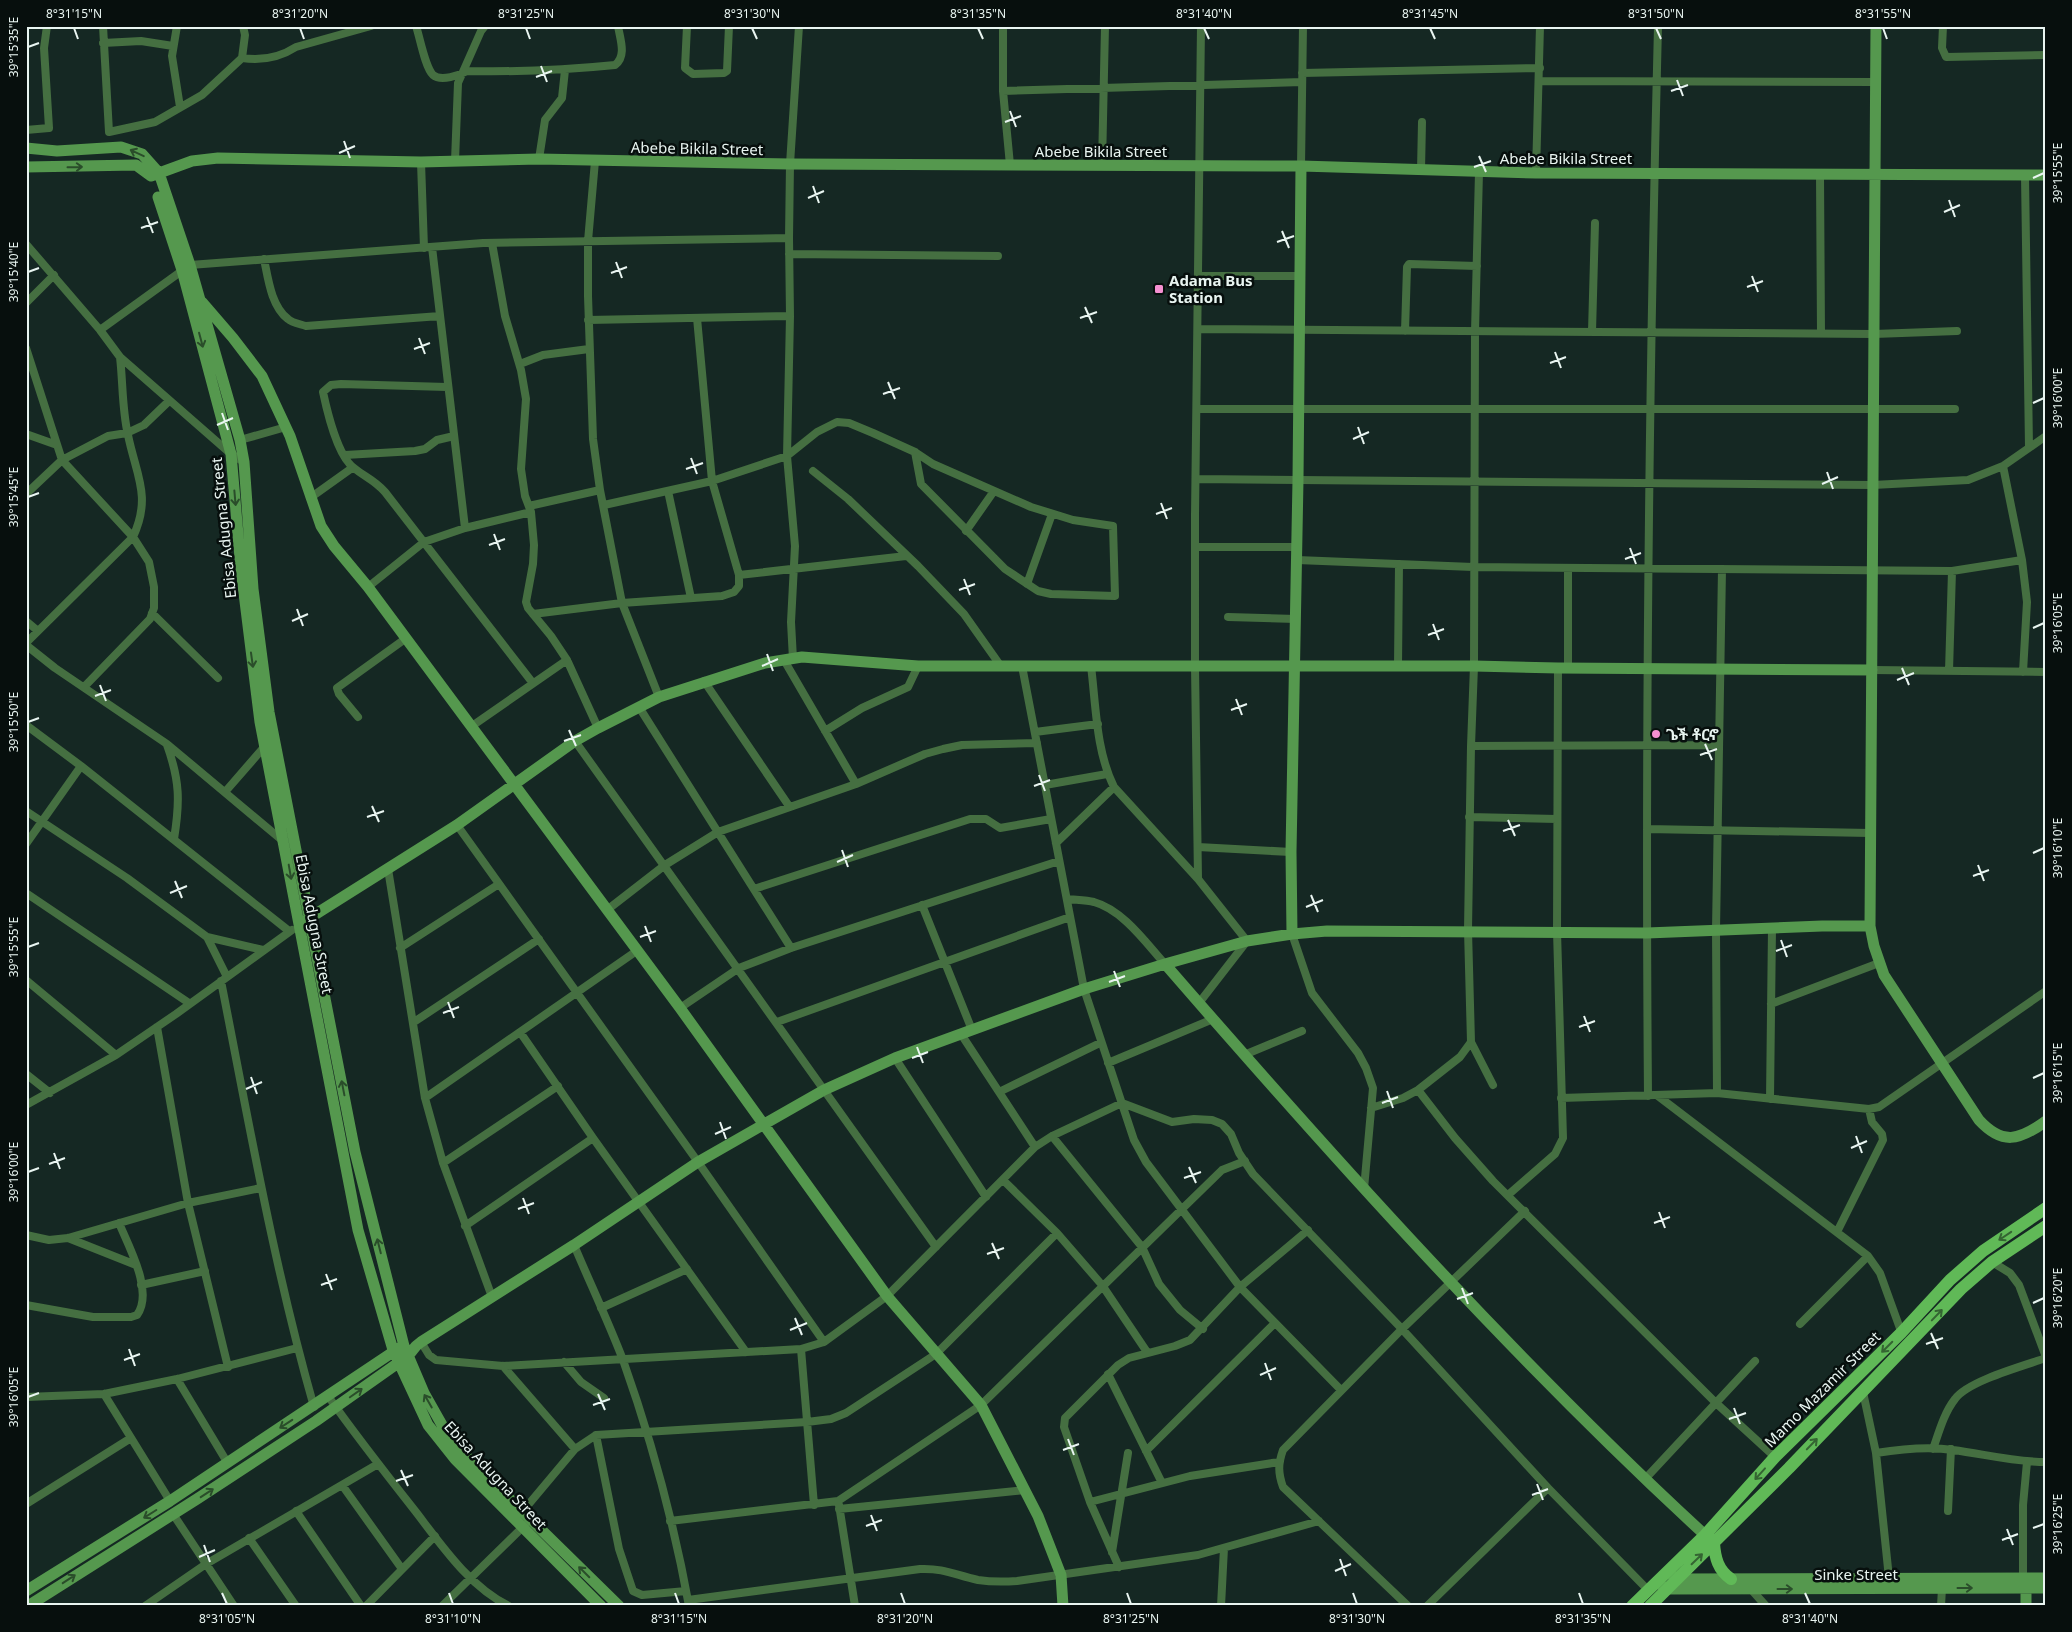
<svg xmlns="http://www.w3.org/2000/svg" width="2072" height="1632" font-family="'Noto Sans','Noto Sans Ethiopic',sans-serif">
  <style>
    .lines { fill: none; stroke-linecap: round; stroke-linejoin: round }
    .street { stroke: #456f41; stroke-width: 8 }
    .secondary { stroke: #55984e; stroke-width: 11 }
    .primary { stroke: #60b957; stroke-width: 12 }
    .oneway { stroke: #2a4d2a }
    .oneway2 { stroke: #346432 }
    .ticks { fill: none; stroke: #e9f5f1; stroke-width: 2 }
    .poi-dot { fill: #f590d1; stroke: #070f0d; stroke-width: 2 }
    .labels { text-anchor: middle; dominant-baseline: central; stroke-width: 5; stroke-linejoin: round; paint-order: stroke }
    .street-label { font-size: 15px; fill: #e9f5f1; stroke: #070f0d }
    .poi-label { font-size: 15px; font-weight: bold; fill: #e9f5f1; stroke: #070f0d; text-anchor: start }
    .neatline { fill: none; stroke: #e9f5f1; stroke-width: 2 }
    .ticks-label { font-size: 12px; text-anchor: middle; fill: #e9f5f1 }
  </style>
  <rect width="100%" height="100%" fill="#152823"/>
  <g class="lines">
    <path class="street" d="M 103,26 L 109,132 L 155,122 L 202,95 L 242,58 L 245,35 L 243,26
      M 177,26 L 172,56 L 180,107
      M 416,26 C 420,38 425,67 433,75 C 441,82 460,75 467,71 C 517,72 566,70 615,65 C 627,56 620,39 618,26
      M 687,26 L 685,68 L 693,74 L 724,73 L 727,71 L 729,26
      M 1003,26 L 1003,91 L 1010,165
      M 1943,26 L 1942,48 L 1946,57 L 2046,55
      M 103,43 L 141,41 L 173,46
      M 242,58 C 262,61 279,58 296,47 L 371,26
      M 1302,73 L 1540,68
      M 1540,81 L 1876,82
      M 1003,91 L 1302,82
      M 26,130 L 49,128 L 44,48 L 47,26
      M 539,159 L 545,120 L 562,98 L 565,70
      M 455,161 L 458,83 L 481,31 L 485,26
      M 595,161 L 588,241 L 588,296 L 593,439 L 600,490 L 622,603 L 659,697
      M 421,162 L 424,248
      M 1102,166 L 1105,26
      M 1301,166 L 1303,26
      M 1421,170 L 1422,122
      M 1536,173 L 1540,26
      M 1820,175 L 1821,333
      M 2025,176 L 2029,447
      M 492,243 L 505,316 L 521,370 L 526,399 L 521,469 L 525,496 L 531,512 L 534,545 L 533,564 L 526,602 L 528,608 L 551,636 L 567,660 L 598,728
      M 26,244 L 100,330 L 120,357 L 231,454 L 244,462
      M 432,247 L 465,528
      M 789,254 L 998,256
      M 264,259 C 268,278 271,306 288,319 C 292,323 300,324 306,326 L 440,316
      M 1198,276 L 1300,276
      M 26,303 L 54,275
      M 588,320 L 790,316
      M 1198,329 L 1874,334 L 1957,331
      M 100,330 L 190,265 L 483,243 L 789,238
      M 1405,331 L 1407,267 L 1409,264 L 1477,266
      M 1592,332 L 1595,223
      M 26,348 L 62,460 L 133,537 L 149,562 L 154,587 L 154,608 L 150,619 L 84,687
      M 520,364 L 543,355 L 589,349
      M 447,387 L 341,384 L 331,385 L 323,392 C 327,411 338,457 354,468 C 366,478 373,479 385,492 L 532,682
      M 1197,409 L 1955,409
      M 26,434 L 57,445
      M 240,440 L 286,427
      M 345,455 L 415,451 L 425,449 L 437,440 L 454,436
      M 2003,466 L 2022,560 L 2027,602 L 2023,672
      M 813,471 L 848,499 L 918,566 L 964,614 L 1000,665
      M 1196,479 L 1873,485 L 1968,480 L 2003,466 L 2046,436
      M 668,491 L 691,598
      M 26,494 L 62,460 L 108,436 L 127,433 L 144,425 L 169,401
      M 310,498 L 352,468
      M 604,505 L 712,481 L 787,456 L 817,432 L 837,422 L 849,423 L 873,433 L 915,452 L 933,464 L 1031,507 L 1073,520 L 1113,526 L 1115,596 L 1051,594 L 1038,591 L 1005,569 L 921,484 L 915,452
      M 529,506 L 600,490
      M 966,531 L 994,491
      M 1196,547 L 1297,547
      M 1297,560 L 1473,567 L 1952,571 L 2022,560
      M 739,575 L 906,556
      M 1027,584 L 1052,514
      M 368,587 L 424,542 L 465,528 L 531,512
      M 152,613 L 218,678
      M 533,614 L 622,603 L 722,596 L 734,592 L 739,586 L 739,575 L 712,481 L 697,318
      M 1228,617 L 1296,619
      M 26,621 L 38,631
      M 26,643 L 133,537 C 152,496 136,475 128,435 C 122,410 123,383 120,357
      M 26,645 L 55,668 L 167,744 L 283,841
      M 793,659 L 791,622 L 795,546 L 787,456 L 790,316 L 789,238 L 790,164 L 799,26
      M 784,660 L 856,784
      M 1022,666 L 1084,989 L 1134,1140 L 1146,1162 L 1240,1287 L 1341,1390
      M 1091,666 C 1096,706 1096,751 1114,787 L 1198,879
      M 1398,666 L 1399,564
      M 1568,668 L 1568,568
      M 1872,670 L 2046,672
      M 1949,671 L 1952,571
      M 704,681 L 789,806
      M 639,707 L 791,948
      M 358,717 L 339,694 L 337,688 L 405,639
      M 26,725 L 81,766 L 289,931
      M 472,726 L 567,660
      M 825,731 L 862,708 L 908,687 L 918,666
      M 1035,732 L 1098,724
      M 575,741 L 936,1247
      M 167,745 C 180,781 180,802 174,839
      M 1471,746 L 1719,745
      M 1045,785 L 1107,774
      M 225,792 L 265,746
      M 26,811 L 127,878 L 207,937 L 227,977
      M 1469,817 L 1557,819
      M 457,825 L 698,1162 L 824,1342
      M 1647,829 L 1870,833
      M 1056,843 L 1114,787
      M 26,844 L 81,766
      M 1198,847 L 1291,852
      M 388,869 L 425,1098 L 443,1163 L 492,1297
      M 754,889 L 970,819 L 986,819 L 1000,828 L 1051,819
      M 26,893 L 189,1003
      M 1067,899 C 1075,900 1086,900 1094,902 C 1123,910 1146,943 1165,964
      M 922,905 L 972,1030
      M 607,910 L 665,865 L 718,832 L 856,784 L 925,754 L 943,749 L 962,745 L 1037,743
      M 1292,934 L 1312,993 L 1358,1053 L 1366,1068 L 1373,1088 L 1364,1189
      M 207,937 L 263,950
      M 400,948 L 499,884
      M 26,980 L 116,1055
      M 221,981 C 249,1123 274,1267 314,1407
      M 1199,1003 L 1247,941 L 1198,879 L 1195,666 L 1195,516 L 1201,26
      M 1771,1004 L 1879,963
      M 680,1008 L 739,968 L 791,948 L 1059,861
      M 414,1022 L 539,939
      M 777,1022 L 1070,917
      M 157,1027 L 188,1203 L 228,1367
      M 520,1032 L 593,1138 L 746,1352
      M 961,1034 L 1035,1147
      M 1471,1042 L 1493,1085
      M 1244,1055 L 1302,1031
      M 895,1058 L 986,1197
      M 1108,1063 L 1213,1019
      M 26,1074 L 50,1093
      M 1418,1090 L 1455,1138 L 1493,1181 L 1716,1403 L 1775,1457
      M 999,1092 L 1100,1043
      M 1717,1093 L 1716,930 L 1722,569
      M 1648,1096 C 1645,739 1649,383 1658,26
      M 1658,1096 L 1868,1256 L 1880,1273 L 1902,1334
      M 425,1098 L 638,950
      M 1561,1098 L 1717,1093 L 1869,1109 L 1879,1107 L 2046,991
      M 1770,1099 L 1772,928
      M 26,1105 L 116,1055 L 176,1014 L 292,930
      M 1371,1108 L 1403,1098 L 1418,1090 L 1460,1057 L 1471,1042 L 1468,930 L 1471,746 L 1474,666 L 1475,332 L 1479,172
      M 1052,1136 L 1142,1247 L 1159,1284 L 1180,1310 L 1203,1329
      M 443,1163 L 558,1086
      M 1003,1180 L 1057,1233 L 1102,1285 L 1147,1352
      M 1508,1195 L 1555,1154 L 1563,1138 L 1557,931 L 1558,668
      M 465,1226 L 593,1138
      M 1837,1232 L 1883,1140 L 1882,1134 L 1872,1122 L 1869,1109
      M 26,1235 L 49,1240 L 68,1238 L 188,1203 L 261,1188
      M 68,1238 L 136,1265
      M 574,1245 C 590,1283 608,1321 623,1360 C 651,1439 674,1523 689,1606
      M 1992,1262 L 2010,1273 L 2019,1285 L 2046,1357
      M 141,1285 L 205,1271
      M 26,1305 L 93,1317 L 131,1317 L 137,1315 C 154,1292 129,1247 119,1223
      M 601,1308 L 687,1269
      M 1800,1324 L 1868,1256
      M 421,1342 L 429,1355 L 436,1360 L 503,1366 L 801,1349 L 824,1342 L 887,1296 L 1035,1147 L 1052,1136 L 1122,1103 L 1172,1122 L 1194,1119 L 1212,1120 L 1222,1124 L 1231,1134 L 1239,1153 L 1253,1174 L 1402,1329 L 1548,1488 L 1648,1590
      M 801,1349 L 814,1505
      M 564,1362 L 581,1382 L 604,1398
      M 503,1366 L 575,1449
      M 1108,1374 L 1162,1483
      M 177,1379 L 227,1462
      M 1863,1392 L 1876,1453 L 1889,1578
      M 104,1394 L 170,1501
      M 328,1396 C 356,1436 386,1474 416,1512 C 442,1546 470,1587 509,1606
      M 26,1397 L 104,1394 L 177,1379 L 297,1348
      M 596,1435 L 619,1549 L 633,1591 L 642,1595 L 686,1591
      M 1933,1449 C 1939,1432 1944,1413 1955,1399 C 1968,1381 2023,1366 2046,1358
      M 1146,1451 L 1275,1323
      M 1876,1453 C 1901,1449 1927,1446 1953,1450 C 1984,1454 2014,1462 2046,1462
      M 1645,1479 L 1755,1361
      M 342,1485 L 402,1569
      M 1090,1502 L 1190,1476 L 1279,1462
      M 26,1504 L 131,1438
      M 839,1505 L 855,1606
      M 839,1509 L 1025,1490
      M 296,1511 L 361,1606
      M 523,1511 L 575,1449 L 596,1435 L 807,1422 L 831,1419 L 846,1413 L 936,1354 L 1057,1233
      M 1948,1511 L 1951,1449
      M 173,1514 L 234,1606
      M 670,1521 L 838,1501 L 981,1405 L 1222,1170 L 1245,1161
      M 249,1538 L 296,1606
      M 1112,1552 L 1128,1453
      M 1119,1567 L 1090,1502 L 1064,1427 L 1065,1418 L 1118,1365 L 1129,1358 L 1175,1346 L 1190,1340 L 1240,1287 L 1308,1230
      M 2023,1578 L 2023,1505 L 2027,1462
      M 1749,1587 L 1766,1606
      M 688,1600 L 920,1569 C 944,1568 955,1575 978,1580 C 991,1582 1003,1582 1017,1581 L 1198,1555 L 1319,1521
      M 145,1606 L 206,1564 L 378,1464
      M 366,1606 L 435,1536
      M 442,1606 L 525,1525
      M 1221,1606 L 1224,1548
      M 1408,1606 L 1283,1487 C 1278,1473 1278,1464 1283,1450 L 1402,1329 L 1525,1211
      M 1427,1606 L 1548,1488
      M 1941,1606 L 1942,1588"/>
    <path class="secondary" d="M 1876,26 L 1870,926 L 1874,946 L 1884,975 L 1979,1120 C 2002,1145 2019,1141 2046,1121
      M 26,148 L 57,151 L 121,147 L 142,154 L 159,173 L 190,265 L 240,440 L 244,462 L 253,589 L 269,712 L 355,1152 L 404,1346 L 424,1393 L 446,1432 L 462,1452 L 619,1606
      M 26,167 L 136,165 L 151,176
      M 151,176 L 192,161 L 218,158 L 421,162 L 539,159 L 790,164 L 1301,166 L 1536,173 L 2046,175
      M 158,197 L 182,270 L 231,454 L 241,569 L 260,722 L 358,1230 L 393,1350 L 428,1425 L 455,1459 L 601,1606
      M 202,302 L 233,338 L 262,376 L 290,436 L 321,526 L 334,546 L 368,587 L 680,1008 L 887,1296 L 981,1405 L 1038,1516 L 1061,1575 L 1063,1606
      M 300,924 L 457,825 L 575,741 L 598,728 L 659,697 L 765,663 L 802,657 L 918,666 L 1474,666 L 1558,668 L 1872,670
      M 1292,934 L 1291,852 L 1298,480 L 1301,166
      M 1165,964 C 1337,1162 1512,1357 1705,1535
      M 1673,1576 L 1677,1579 L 2046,1578
      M 1661,1585 L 1666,1589 L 2046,1588
      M 26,1591 L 170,1501 L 399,1348
      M 28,1606 L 197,1499 L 316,1421 L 408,1356 L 416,1346 L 421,1342 L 574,1245 L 698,1162 L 824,1090 L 895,1058 L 1084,989 L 1165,964 L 1247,941 L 1292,934 L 1327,931 L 1647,933 L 1822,926 L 1870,926
      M 2026,1606 L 2026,1588"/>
    <path class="primary" d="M 1714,1543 C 1715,1558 1718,1570 1731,1579
      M 1632,1606 L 1705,1535 L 1775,1457 L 1901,1333 L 1950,1280 L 1983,1251 L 2046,1208
      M 1650,1606 L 1789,1468 L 1961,1289 L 1992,1262 L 2046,1226"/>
  </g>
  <defs><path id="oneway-shaft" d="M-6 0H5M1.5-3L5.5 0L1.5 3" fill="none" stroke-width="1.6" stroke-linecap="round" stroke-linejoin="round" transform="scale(1.25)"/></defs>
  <g class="oneway">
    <use href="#oneway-shaft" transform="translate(137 153) rotate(-155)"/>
    <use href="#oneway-shaft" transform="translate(75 167) rotate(-1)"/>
    <use href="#oneway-shaft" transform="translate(201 340) rotate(75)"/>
    <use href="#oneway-shaft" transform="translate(235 498) rotate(85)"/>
    <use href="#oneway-shaft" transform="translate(252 660) rotate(82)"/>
    <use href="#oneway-shaft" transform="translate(290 872) rotate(80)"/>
    <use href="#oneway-shaft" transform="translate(343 1088) rotate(-101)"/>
    <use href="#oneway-shaft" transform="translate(379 1246) rotate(-104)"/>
    <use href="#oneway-shaft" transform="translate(356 1393) rotate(-35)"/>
    <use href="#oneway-shaft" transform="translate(428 1401) rotate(-120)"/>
    <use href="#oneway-shaft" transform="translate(286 1424) rotate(147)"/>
    <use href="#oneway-shaft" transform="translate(207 1493) rotate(-33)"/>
    <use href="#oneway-shaft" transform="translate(150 1514) rotate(148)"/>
    <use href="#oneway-shaft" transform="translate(584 1572) rotate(-135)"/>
    <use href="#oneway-shaft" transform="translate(69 1579) rotate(-33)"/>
    <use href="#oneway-shaft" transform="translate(1965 1588)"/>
    <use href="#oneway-shaft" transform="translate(1785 1589)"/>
  </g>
  <g class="oneway2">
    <use href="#oneway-shaft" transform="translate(2005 1236) rotate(146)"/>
    <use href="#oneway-shaft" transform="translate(1937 1315) rotate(-46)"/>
    <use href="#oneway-shaft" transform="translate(1887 1347) rotate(135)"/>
    <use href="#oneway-shaft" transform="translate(1812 1444) rotate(-46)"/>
    <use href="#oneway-shaft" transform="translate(1760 1474) rotate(132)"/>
    <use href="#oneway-shaft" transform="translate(1697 1559) rotate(-44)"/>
  </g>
  <path class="ticks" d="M 74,28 L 78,39M 300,28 L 304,39M 526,28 L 530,39M 752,28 L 757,39M 978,28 L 983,39M 1204,28 L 1209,39M 1430,28 L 1435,39M 1656,28 L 1661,39M 1883,28 L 1887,39M 28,47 L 39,43M 541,66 L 547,82M 536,77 L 552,71M 1677,80 L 1683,96M 1671,91 L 1688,85M 1010,111 L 1016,127M 1005,122 L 1021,116M 344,141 L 350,158M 339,153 L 355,146M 1479,156 L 1486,172M 1474,167 L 1491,161M 2033,178 L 2044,173M 813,186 L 819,203M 808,198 L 824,191M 1949,200 L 1955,217M 1944,212 L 1960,205M 147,217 L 153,233M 141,228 L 158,222M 1282,231 L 1289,248M 1277,242 L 1294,236M 616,262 L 622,278M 28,272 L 39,268M 611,273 L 627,267M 1752,276 L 1758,292M 1747,287 L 1763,281M 1085,307 L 1092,323M 1080,318 L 1097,312M 419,338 L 425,354M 414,349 L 430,343M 1555,352 L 1561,368M 1550,363 L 1566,357M 888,382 L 895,399M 883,394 L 900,388M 2033,403 L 2044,398M 222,413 L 228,430M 217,425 L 233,418M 1358,427 L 1364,444M 1353,439 L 1369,432M 691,458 L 697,474M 686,469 L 703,463M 1827,472 L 1833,489M 1822,484 L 1838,477M 28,497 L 39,493M 1161,503 L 1167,519M 1156,514 L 1172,508M 494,534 L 500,550M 489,545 L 505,539M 1630,548 L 1636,564M 1625,559 L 1641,553M 964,579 L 970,595M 959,590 L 975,584M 297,609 L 303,626M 292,621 L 308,614M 1433,624 L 1439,640M 2033,628 L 2044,623M 1428,635 L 1444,629M 767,654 L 773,671M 762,666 L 778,659M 1902,668 L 1909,685M 1897,680 L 1914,673M 100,685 L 106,701M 95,696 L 111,690M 1236,699 L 1242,715M 1231,710 L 1247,704M 28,722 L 39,718M 569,730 L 576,746M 564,741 L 581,735M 1705,744 L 1712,760M 1700,755 L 1717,749M 1039,775 L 1045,791M 1034,786 L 1050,780M 372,806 L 379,822M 367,817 L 384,811M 1508,820 L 1515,836M 1503,831 L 1520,825M 842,850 L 848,867M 2033,853 L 2044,848M 837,862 L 853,855M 1978,865 L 1984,881M 1973,876 L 1989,870M 175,881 L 182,898M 170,893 L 187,886M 1311,895 L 1318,912M 1306,907 L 1323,900M 645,926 L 651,942M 640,937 L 656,931M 1781,940 L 1787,957M 28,947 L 39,943M 1776,951 L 1792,945M 1114,971 L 1120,987M 1109,982 L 1125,976M 448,1002 L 454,1018M 443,1013 L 459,1007M 1584,1016 L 1590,1032M 1579,1027 L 1595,1021M 917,1047 L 923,1063M 912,1058 L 928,1052M 251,1077 L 257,1094M 2033,1078 L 2044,1073M 246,1089 L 262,1082M 1387,1091 L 1393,1108M 1382,1103 L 1398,1097M 720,1122 L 726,1139M 715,1134 L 731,1127M 1856,1136 L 1862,1153M 1851,1148 L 1867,1141M 54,1153 L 60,1169M 49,1164 L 65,1158M 1189,1167 L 1196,1183M 28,1172 L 39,1168M 1184,1178 L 1201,1172M 523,1198 L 529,1214M 518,1209 L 534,1203M 1659,1212 L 1665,1228M 1654,1223 L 1670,1217M 992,1243 L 999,1259M 987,1254 L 1004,1248M 326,1274 L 332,1290M 321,1285 L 337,1279M 1462,1288 L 1468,1304M 1457,1299 L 1473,1293M 2033,1303 L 2044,1298M 795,1318 L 802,1335M 790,1330 L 807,1323M 1931,1333 L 1938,1349M 1926,1344 L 1943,1338M 129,1349 L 135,1366M 124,1360 L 140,1354M 1265,1363 L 1271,1380M 1260,1375 L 1276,1368M 598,1394 L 605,1410M 28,1397 L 39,1393M 593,1405 L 610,1399M 1734,1408 L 1740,1424M 1729,1419 L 1746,1413M 1068,1439 L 1074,1455M 1063,1450 L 1079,1444M 401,1470 L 408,1486M 396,1481 L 413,1475M 1537,1484 L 1543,1500M 1532,1495 L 1548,1489M 871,1515 L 877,1531M 866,1526 L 882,1520M 2033,1528 L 2044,1524M 2007,1529 L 2013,1545M 2002,1540 L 2018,1534M 204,1545 L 210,1562M 199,1557 L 215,1550M 1340,1559 L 1346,1576M 1335,1571 L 1351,1564M 222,1593 L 227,1604M 449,1593 L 453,1604M 675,1593 L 679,1604M 901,1593 L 905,1604M 1127,1593 L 1131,1604M 1353,1593 L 1357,1604M 1579,1593 L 1583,1604M 1805,1593 L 1810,1604"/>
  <g class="poi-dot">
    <rect x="1154" y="284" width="10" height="10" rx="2.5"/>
    <circle cx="1656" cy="734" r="5"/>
  </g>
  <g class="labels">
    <g class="street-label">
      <text transform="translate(697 148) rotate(1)">Abebe Bikila Street</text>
      <text x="1101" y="151">Abebe Bikila Street</text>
      <text x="1566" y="158">Abebe Bikila Street</text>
      <text transform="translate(223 528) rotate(-96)">Ebisa Adugna Street</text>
      <text transform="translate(315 924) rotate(79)">Ebisa Adugna Street</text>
      <text transform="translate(1822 1389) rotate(-45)">Mamo Mazamir Street</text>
      <text transform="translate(496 1475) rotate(47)">Ebisa Adugna Street</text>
      <text x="1856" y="1574">Sinke Street</text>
    </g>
    <g class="poi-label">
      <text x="1169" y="280">Adama Bus<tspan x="1169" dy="17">Station</tspan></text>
      <text x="1666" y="734">ጌች ቶርኖ</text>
    </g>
  </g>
  <rect width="2072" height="1632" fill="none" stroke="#070f0d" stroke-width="55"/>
  <rect x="28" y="28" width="2016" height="1576" class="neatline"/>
  <g class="ticks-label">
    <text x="74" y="18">8°31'15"N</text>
    <text x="300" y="18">8°31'20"N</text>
    <text x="526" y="18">8°31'25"N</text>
    <text x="752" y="18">8°31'30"N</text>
    <text x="978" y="18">8°31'35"N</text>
    <text x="1204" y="18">8°31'40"N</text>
    <text x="1430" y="18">8°31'45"N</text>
    <text x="1656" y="18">8°31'50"N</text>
    <text x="1883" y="18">8°31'55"N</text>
    <text transform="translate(14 47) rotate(-90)" y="4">39°15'35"E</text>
    <text transform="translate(2058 173) rotate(-90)" y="4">39°15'55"E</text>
    <text transform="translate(14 272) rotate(-90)" y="4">39°15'40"E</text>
    <text transform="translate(2058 398) rotate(-90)" y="4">39°16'00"E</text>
    <text transform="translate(14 497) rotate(-90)" y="4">39°15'45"E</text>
    <text transform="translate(2058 623) rotate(-90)" y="4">39°16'05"E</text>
    <text transform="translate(14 722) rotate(-90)" y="4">39°15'50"E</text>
    <text transform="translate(2058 848) rotate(-90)" y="4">39°16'10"E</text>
    <text transform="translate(14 947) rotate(-90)" y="4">39°15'55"E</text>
    <text transform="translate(2058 1073) rotate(-90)" y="4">39°16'15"E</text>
    <text transform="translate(14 1172) rotate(-90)" y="4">39°16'00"E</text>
    <text transform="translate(2058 1298) rotate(-90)" y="4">39°16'20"E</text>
    <text transform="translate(14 1397) rotate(-90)" y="4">39°16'05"E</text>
    <text transform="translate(2058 1524) rotate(-90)" y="4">39°16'25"E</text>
    <text x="227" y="1623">8°31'05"N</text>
    <text x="453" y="1623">8°31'10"N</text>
    <text x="679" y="1623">8°31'15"N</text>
    <text x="905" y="1623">8°31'20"N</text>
    <text x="1131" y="1623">8°31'25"N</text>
    <text x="1357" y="1623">8°31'30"N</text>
    <text x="1583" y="1623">8°31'35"N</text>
    <text x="1810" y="1623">8°31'40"N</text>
  </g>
</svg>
